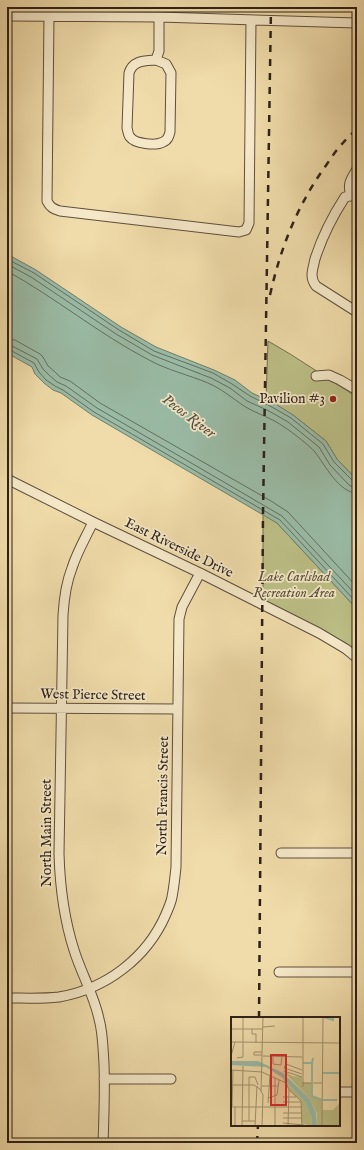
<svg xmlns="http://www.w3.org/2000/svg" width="364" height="1150" font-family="'IM FELL English',serif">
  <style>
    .green { fill: #bcbf86; stroke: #747050 }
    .water { fill: #9abca7; stroke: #6e7e6e }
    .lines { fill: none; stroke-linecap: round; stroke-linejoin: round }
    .shore { stroke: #646e60; stroke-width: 1 }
    .minor-casing { stroke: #5e4f3d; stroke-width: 11 }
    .minor { stroke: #f5e8c8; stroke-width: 9 }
    .rail { stroke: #2d2019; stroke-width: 2.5; stroke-dasharray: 7 7; stroke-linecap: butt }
    .poi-dot { fill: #8f2418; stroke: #f5e8c8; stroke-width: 1.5 }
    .labels { text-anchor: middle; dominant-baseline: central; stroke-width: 3.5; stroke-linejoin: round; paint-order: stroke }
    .poi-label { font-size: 14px; fill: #2d2019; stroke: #f5e8c8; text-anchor: end }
    .street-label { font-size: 14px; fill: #2d2019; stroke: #f5e8c8 }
    .park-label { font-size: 14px; font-style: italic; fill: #58503a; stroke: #f5e8c8 }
    .water-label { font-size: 15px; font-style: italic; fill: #4e4f44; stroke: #f5e8c8 }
    .inset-river { fill: none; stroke: #9abca7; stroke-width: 2 }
    .inset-road { fill: none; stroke: #a29170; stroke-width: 1 }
    .view { fill: #d62828; fill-opacity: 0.15; stroke: #d62828; stroke-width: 2 }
    .inset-edge { fill: none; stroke: #2d2019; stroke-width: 2 }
  </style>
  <rect width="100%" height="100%" fill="#f0dcaa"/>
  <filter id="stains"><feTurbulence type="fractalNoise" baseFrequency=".005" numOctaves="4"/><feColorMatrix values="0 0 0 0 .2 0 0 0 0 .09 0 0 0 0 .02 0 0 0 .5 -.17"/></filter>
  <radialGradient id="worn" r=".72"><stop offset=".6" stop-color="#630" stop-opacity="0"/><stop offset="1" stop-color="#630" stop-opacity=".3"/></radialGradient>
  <path class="green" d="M 268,341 C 299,358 327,379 357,397 L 357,480 L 337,459 L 326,441 L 293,415 L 266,399 Z
    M 263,514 L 277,523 L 357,609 L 357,658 L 263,605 Z"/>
  <path class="water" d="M 7,254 L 36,270 L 121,327 L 156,347 L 214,370 L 235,380 L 252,393 L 274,403 L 293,415 L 326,441 L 337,459 L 357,480 L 357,609 L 277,523 L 92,415 L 61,393 L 53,390 L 44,383 L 35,374 L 32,367 L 7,353 Z"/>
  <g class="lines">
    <path class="shore" d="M 7,259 L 34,273 L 119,330 L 154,351 L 213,373 L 232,384 L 250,396 L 272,407 L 291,418 L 323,444 L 334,462 L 353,481 L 357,482
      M 7,264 L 31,277 L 116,334 L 152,355 L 211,378 L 230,388 L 247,401 L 269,411 L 288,422 L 319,447 L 330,465 L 349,485 L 353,487 L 357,487
      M 7,271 C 56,298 99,334 149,360 C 167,370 189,375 208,383 C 222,389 232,398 244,406 C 257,414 272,418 284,427 C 292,432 310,446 315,452 C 325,465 339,493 357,493
      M 7,339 L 15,340 L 40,354 L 43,357 L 48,366 L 54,371 L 60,377 L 70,381 L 100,403 L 271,501 L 288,512 L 357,587
      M 7,345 L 12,346 L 37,359 L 43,369 L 50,376 L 57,382 L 66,386 L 97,408 L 282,516 L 357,596
      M 7,350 L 10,350 L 34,363 L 39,372 L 46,380 L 55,386 L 63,390 L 94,412 L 280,520 L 357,603"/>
    <g class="minor-casing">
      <path id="minor" d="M 7,16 L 159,17 L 357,23
        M 49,16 L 47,201 C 50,207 53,209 60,211 L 239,232 L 246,230 L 249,223 L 251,20
        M 156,60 L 166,64 L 171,73 L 170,132 C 169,136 168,140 163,142 C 156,146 135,144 130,137 C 128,135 128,131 127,128 L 129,73 C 133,60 145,61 156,60 Z
        M 156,60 L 159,51 L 159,17
        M 351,196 C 347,184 351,179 357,169
        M 357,196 L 354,195 L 345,197 C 332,217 322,237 315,259 C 314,264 312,270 312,275 C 312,279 313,282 316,286 L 357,312
        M 316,376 L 329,375 L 340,380 L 357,390
        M 7,479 L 93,522 L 200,573 L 319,633 L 346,649 L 357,658
        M 93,522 C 86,537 77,552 72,568 C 66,583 64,599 63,615 L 59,854 C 60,887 64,919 74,950 C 81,973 94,995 99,1019 C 103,1033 103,1049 104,1064 C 105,1090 104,1117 103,1143
        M 7,708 L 178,709
        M 281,853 L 357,853
        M 279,972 L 357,972
        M 7,998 C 24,998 42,999 59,997 C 106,989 147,958 166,914 C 168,909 171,903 172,897 C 174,887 175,877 176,867 L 179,619 L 182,607 L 200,573
        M 104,1079 L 171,1079
        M 339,1092 L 357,1092"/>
    </g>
    <use href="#minor" class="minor"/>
    <path class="rail" d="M 270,295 C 281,246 298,204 327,164 C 332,157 336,150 342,144 C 346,139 352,134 357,129
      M 259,1018 L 263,514 L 271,7
      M 257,1143 L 258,1125"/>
  </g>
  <circle class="poi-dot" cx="333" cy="399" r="4"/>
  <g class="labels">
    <g class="poi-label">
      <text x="325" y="399">Pavilion #3</text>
    </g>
    <g class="street-label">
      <text transform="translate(179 548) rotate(26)">East Riverside Drive</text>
      <text transform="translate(93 695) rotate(1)">West Pierce Street</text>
      <text transform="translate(163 796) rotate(-89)">North Francis Street</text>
      <text transform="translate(47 833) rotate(-90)">North Main Street</text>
    </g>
    <g class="park-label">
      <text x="294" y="577">Lake Carlsbad<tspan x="294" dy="16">Recreation Area</tspan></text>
    </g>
    <g class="water-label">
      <text transform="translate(189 416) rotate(37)">Pecos River</text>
    </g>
  </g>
  <g transform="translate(231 1017)">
    <rect width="109" height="109" fill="#f0dcaa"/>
    <path d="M 51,53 L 61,59 L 71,60 L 71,65 L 81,66 L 81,79 L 91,83 L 91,93 L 102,93 L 109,86 L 109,109 L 86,109 L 86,97 L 79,82 ZM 51,60 L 74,85 L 81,102 L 80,109 L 70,106 L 70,84 L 58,73 Z" fill="#bcbf86"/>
    <path d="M 0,44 L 27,44 L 52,56 L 79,82 L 85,96 L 86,109 L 80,109 L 81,102 L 74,85 L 52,61 L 35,50 L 0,48 Z" fill="#9abca7"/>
    <path class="inset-river" d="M 93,0 L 102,3 L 102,0M 72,46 L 81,46 L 82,41M 92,56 L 109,56M 81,65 L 81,46M 81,67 L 81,79 L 91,83M 92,83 L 106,83"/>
    <path class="inset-road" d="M 32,10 L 44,9M 0,12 L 31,12M 21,12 L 21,17 L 25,17 L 25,26M 0,25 L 109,26M 31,35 L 23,35 L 23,38 L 31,38M 0,39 L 4,25M 32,39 L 71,40M 42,39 L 42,47 L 50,48 L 51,39M 6,41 L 12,40 L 12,0M 56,45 L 53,51 L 71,57M 55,47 L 71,53M 0,53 L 31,55 L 55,66 L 58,73 L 70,84 L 71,109M 53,54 L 71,60M 44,61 L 44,109M 71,66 L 91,66M 0,68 L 23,68 L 29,72 L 32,78 L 31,109M 31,69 L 47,69M 72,70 L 72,0M 30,74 L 32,0M 52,80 L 65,80M 37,81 L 46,78 L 48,63M 52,85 L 70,85M 37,86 L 39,58M 0,90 L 71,90M 1,90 L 2,53M 52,96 L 71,96M 52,101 L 70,101M 11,104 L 24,104M 18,104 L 18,60 L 24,60 L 27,68M 52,106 L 73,108M 4,109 L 4,90M 11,109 L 12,49M 24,109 L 26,69M 57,109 L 58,73M 91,109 L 92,0"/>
    <path class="view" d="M 40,38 L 55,38 L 55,88 L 40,88 Z"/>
    <rect width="109" height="109" class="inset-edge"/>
  </g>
  <rect width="364" height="1150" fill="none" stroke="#f0dcaa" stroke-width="24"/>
  <rect x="8" y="8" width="348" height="1134" fill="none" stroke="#2d2019" stroke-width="2"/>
  <rect x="12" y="12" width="340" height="1126" fill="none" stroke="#2d2019"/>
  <rect width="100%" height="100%" filter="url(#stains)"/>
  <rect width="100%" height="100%" fill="url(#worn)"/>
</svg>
